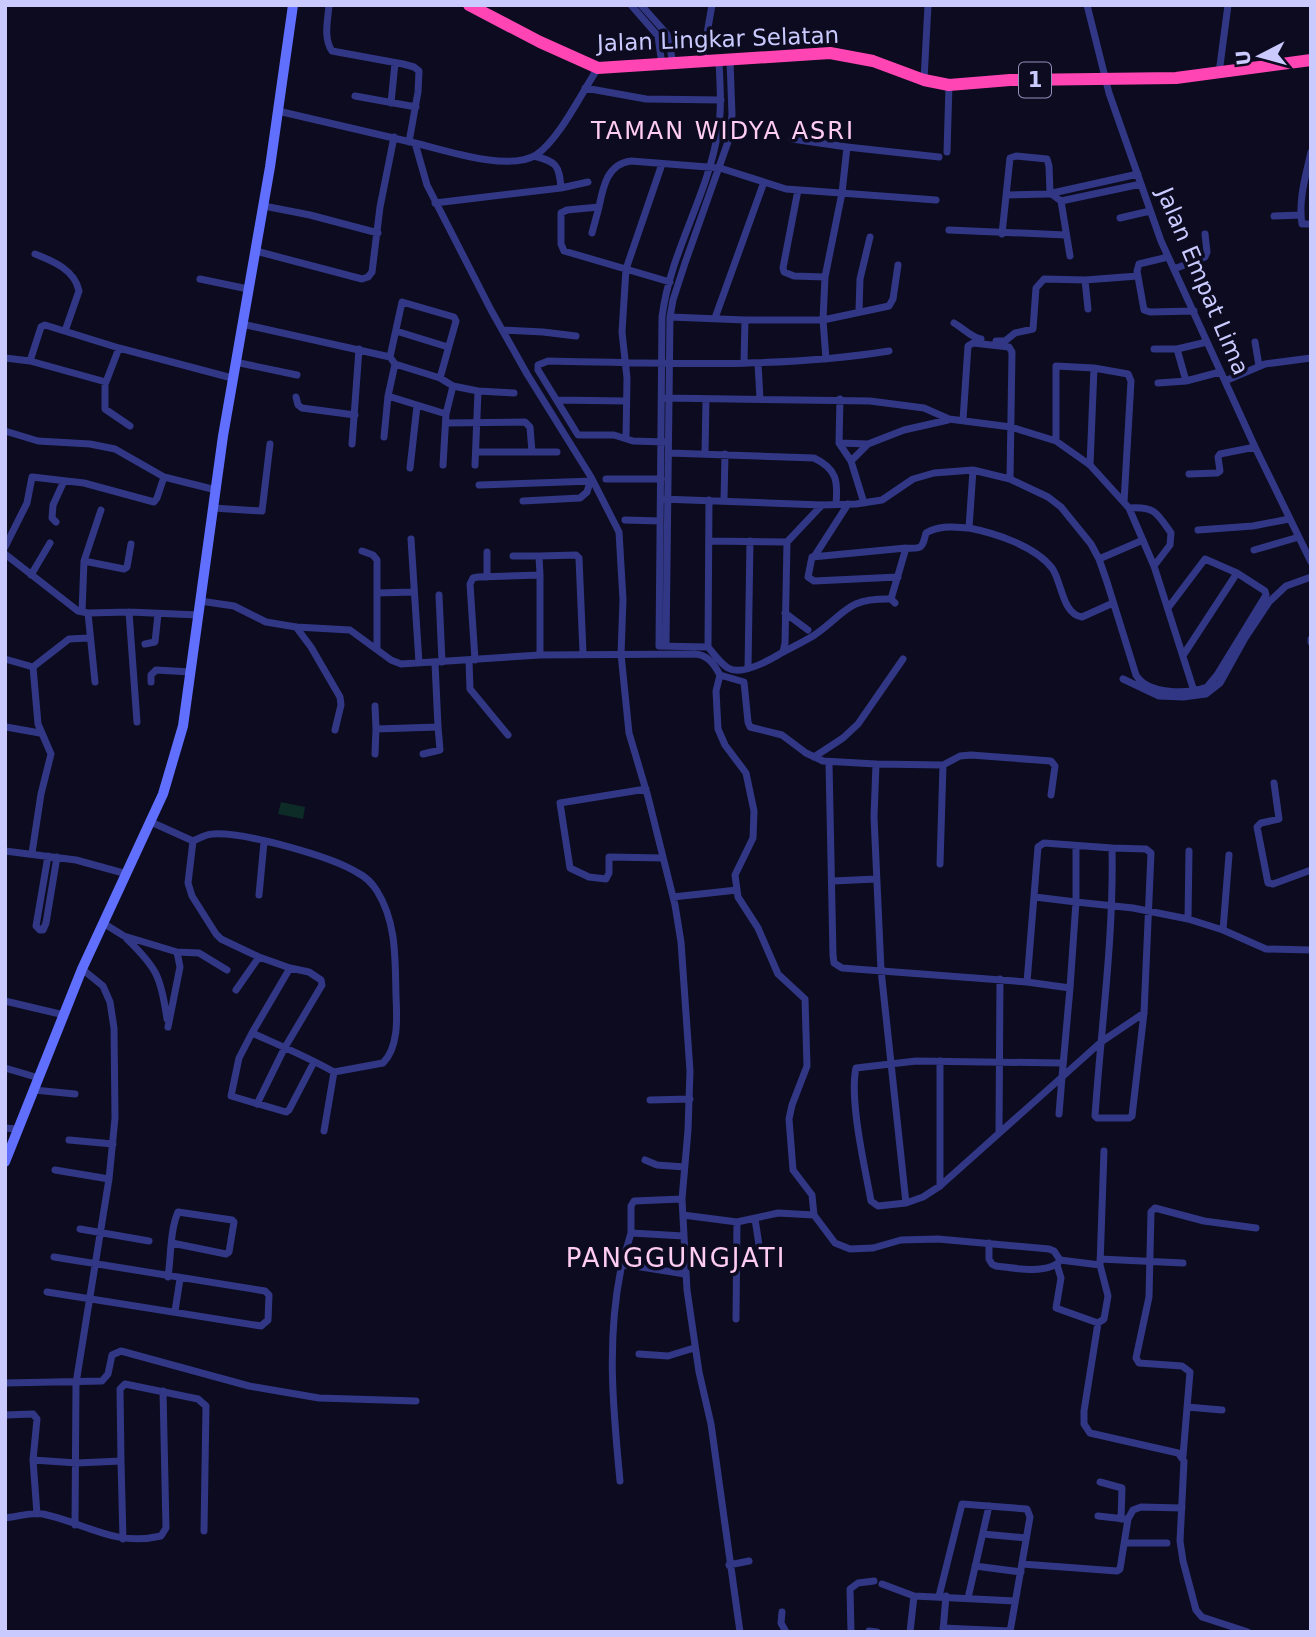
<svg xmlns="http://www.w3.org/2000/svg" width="1316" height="1637" font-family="'DejaVu Sans',sans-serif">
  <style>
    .green { fill: #0d2b27 }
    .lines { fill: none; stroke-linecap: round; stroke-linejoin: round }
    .street { stroke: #313784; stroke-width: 7 }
    .secondary { stroke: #616fff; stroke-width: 10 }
    .highway { stroke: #ff45b3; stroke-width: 12 }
    .labels { text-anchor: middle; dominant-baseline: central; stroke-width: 7; stroke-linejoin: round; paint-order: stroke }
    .shield { fill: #0c0b20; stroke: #9191bc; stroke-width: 2 }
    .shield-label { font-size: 21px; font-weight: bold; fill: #cacaff }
    .street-label { font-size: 23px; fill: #cacaff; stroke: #0c0b20 }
    .neighbourhood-label { font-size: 24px; letter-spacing: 2px; fill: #ffccf2; stroke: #0c0b20 }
    .quarter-label { font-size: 26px; letter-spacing: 2px; fill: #ffccf2; stroke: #0c0b20 }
  </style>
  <rect width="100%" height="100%" fill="#0c0b20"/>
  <path class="green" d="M 281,802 L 305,807 L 303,819 L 278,814 Z"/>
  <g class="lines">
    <path class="street" d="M 329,5 C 328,20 323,38 332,51 L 403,64 L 414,67 L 419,71 L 418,92 L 409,142
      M 631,5 L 658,36 L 662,65
      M 641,5 L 667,34 L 673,63
      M 1087,5 L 1109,93 L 1161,241 L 1255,447 L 1311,562
      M 702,62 L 712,5
      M 1219,73 L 1228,5
      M 924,80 L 928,5
      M 585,88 L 646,99 L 721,100
      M 355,96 L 416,107
      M 391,103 L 395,63
      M 278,111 L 415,143 L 427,185 L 491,310 L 527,374 L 591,477 L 619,532 L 623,600 L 621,654 L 629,733 L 648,797 L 675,905 L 681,942 L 690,1071 L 688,1130 L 682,1199 L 687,1290 L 699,1372 L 711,1424 L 740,1632
      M 792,139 L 847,147 L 842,193 L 825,277 L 823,320 L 826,359
      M 415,143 C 444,150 509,172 536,155 C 559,140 582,92 598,68
      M 847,147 L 939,157
      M 947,152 L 949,85
      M 1311,152 C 1306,175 1298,200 1302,224 L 1311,224
      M 534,156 C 557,162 559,165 561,188 L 588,182
      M 798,190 L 783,268 L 784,272 L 794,276 L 825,277
      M 1050,193 L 1061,201 L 1070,256
      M 1006,195 L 1048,194 L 1138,174
      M 1061,201 L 1141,184
      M 435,203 L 561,188
      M 264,206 L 310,215 L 378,233
      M 1274,216 L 1301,215
      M 1120,218 L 1150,211
      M 949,230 L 1066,235
      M 592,233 L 599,207
      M 1002,234 L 1010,158 L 1016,156 L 1047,159 L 1049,166 L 1050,193
      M 256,251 L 362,279 L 368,277 L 372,272 L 380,207 L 394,137
      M 35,254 C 53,261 75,270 79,291 L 65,331
      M 1168,257 L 1139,264 L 1137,271 L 1144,310 L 1150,312 L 1194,311
      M 1174,269 L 1205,257 L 1207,252 L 1205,234
      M 200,279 L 248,289
      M 1085,280 L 1088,309
      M 670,282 L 564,251 L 561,244 L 561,213 L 567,210 L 599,207 C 603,187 607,164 631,161 L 720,168 L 786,189 L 936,200
      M 859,311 L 860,279 L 870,237
      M 670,317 L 745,320 L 823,320 L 889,306 L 893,299 L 898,265
      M 715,318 L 764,182
      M 954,323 C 963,328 972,338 981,339
      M 242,324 L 390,357 L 395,364 L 440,378 L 453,386 L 446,414 L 443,465
      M 503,330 L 543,332 L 576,336
      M 396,331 L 448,347
      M 996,341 L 1005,341 L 1015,333 L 1033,329 L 1036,288 L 1044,279 L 1085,280 L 1138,276
      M 1255,342 L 1259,366
      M 119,348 L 106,382 L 30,361 L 41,327 L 45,325 L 119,348 L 232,378
      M 1154,349 L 1177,349 L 1207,342
      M 1177,349 L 1186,381
      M 390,357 L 402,302 L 454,317 L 456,321 L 440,378
      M 5,358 L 30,361
      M 235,362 L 297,375
      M 744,363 L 745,320
      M 758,363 L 760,399
      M 1225,381 L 1265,364 L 1311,358
      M 105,382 L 105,409 L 130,426
      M 1158,383 L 1186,381 L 1220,372
      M 453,386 L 478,391 L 514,393
      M 388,396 L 446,414
      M 296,397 L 298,405 L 302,408 L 355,415
      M 663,398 L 870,401 L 924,408 L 949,419 L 1011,427 L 1056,441 L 1090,465 L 1129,508 L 1154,566 L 1194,691
      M 840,399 L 839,443 L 851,461 L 864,503
      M 557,400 L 625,401
      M 963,420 L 968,346 L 973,343 L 1009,347 L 1012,352 L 1010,479
      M 446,423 L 525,422 L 530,427 L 532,452
      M 5,431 L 38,441 L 90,444 L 115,449 L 164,477 L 216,490
      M 384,437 L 388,396 L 395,364
      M 626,438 L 627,378 L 622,332 L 626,269 L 662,164
      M 1056,441 L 1056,366 L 1094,368 L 1128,374 L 1131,381 L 1124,502
      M 665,442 L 633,441 L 614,435 L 578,435 L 538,370 L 538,365 L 548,361 C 661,363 777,369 889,351
      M 839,443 L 868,444
      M 352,444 L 359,349
      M 477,452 L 557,452
      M 669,453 L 814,458 C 837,469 838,481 836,504
      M 705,454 L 706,399
      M 851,461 L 868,444 L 904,430 L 948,420
      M 475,465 L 478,391
      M 1090,465 L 1094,368
      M 410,468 L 417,406
      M 1189,474 L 1217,473 L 1220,471 L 1218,457 L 1220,454 L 1255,447
      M 606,479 L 661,479
      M 479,485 L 593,481
      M 661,499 L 822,505 L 856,504 L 882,500 L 913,479 L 934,473 L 973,470 L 1010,479 L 1048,497 L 1061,507 L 1091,544 L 1099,559 L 1107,582 L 1136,675 C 1148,695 1188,694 1207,687 L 1217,675 L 1266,595 L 1265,591 L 1237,573 L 1184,654
      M 709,500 L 708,647 L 659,646 L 662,317 C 670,252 708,196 718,131 C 722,108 720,85 719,61
      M 724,500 L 725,454
      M 523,501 L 580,498 L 587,492 L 590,482
      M 213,508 L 262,511 L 270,444
      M 1129,508 C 1155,506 1157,513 1171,533 L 1170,545 L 1154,566
      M 625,520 L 660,521
      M 56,522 L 52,518 L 53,505 L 64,481
      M 969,528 C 995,533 1035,546 1052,568 C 1062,582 1062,614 1082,617 L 1113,603
      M 1198,530 L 1253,526 L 1289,519
      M 411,539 L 419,663
      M 787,542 L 822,505
      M 5,547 L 27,503 L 32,477 L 84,483 L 154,502 L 157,498 L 164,477
      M 1254,550 L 1299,537
      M 362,551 L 373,555 L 377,560 L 377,648
      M 5,554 L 78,611 L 88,613 L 129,612 L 198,615
      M 513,556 L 539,556 L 540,575
      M 539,556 L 576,555 L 579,558 L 583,653
      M 814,557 L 848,504
      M 1099,559 L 1143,540
      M 84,561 L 124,569 L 127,567 L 131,544
      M 31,575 L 50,543
      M 487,577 L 487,552
      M 898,577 L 814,581 L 808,577 L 812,557 L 906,548
      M 377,593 L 413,592
      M 439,595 L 442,662
      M 200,601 L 234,606 L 266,622 L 296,627 L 350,630 L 391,660 L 401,664 L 540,655 L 695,654 C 708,655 714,664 720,675 L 716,691 L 718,729 L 725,745 L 746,773 L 754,811 L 753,838 L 735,875 L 738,897 L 758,928 L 778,974 L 805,999 L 807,1066 L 792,1105 L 789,1119 L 793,1170 L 812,1195 L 814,1215
      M 895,603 L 891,599 L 906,548 C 923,549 922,548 926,533 C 940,525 953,527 969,528 L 973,470
      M 1168,608 L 1205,559 L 1237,573
      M 82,612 L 84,561 L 101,510
      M 129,612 L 137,722
      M 88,613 L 95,682
      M 785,613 L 808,630
      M 296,627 L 311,647 L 340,697 L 341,705 L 335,730
      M 1311,639 L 1311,642
      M 145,644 L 155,642 L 158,614
      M 666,646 L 670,317 L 673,300 L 685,263 L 729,139 L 732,115 L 730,60
      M 708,647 C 714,654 720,663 728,668 C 742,676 770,660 783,652 L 785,643 L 787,542 L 709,541
      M 783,652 C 793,647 803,642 813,636 C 847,613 845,598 891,599
      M 5,659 L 33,667
      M 475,660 L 470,584 L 473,578 L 478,577 L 540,575 L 540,655
      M 469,661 L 470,689 L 508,735
      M 748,668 L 750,541
      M 720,675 L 744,682 L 748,722 L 750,727 L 782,735 L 806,753 L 823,761 L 876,764 L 874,817 L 881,970 L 906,1203 L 923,1197 L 940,1186 L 1062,1077 L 1070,988
      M 1123,679 L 1159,696 L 1183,697 L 1206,694 L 1220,683 L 1245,638 L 1269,602 L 1286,586 L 1311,577
      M 151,682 L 151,675 L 156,670 L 191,672
      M 375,706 L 376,729 L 438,727 L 435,663
      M 6,727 L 40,733
      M 375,754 L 376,729
      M 423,754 L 440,750 L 438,727
      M 814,757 L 843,738 L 858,724 L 903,659
      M 829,763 L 833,955 L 834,963 L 842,968 L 1027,982 L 1070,988 L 1076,902 L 1133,908 L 1188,919 L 1223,930 L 1266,949 L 1311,950
      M 876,764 L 943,765 L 940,864
      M 943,765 L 960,756 L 971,755 L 1051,761 L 1055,766 L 1051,795
      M 1274,783 L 1279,819 L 1261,823 L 1257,827 L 1268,883 L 1273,884 L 1311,870
      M 646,789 L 560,803 L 570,868 L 589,877 L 606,879 L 609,873 L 609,857 L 663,858
      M 151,822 L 193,841 L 188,883 L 192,896 L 216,934 L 221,939 L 259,957 L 290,968 L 309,972 L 321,980 L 322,985 L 284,1049 L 257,1104
      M 193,841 C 200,838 206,834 213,834 C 244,832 331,856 358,873 C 366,877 372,883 377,891 C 397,923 395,960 396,996 C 397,1017 399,1047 383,1063 L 334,1072 C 308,1057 279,1045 252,1033 L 239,1058 L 231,1096 L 286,1112 L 289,1110 L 314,1062
      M 1112,848 L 1146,849 L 1151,853 L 1144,1013 L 1132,1116 L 1129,1118 L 1097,1118 L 1095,1116 C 1101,1027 1114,937 1112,848 Z
      M 5,851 L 76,860 L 127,874
      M 32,853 L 41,794 L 51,754 L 38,724 L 33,667 L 69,639 L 89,638
      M 48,856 L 36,926 L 40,930 L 43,930 L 46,923 L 57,857
      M 833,881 L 876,879
      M 259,895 L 264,842
      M 673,897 L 737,890
      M 1035,897 L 1076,902 L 1076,846
      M 1188,919 L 1189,851
      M 103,923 L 124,936 L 177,952 L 180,967 L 168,1027
      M 1223,930 L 1229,855
      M 127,939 C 157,968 161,977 167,1019
      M 177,952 L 199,953 L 227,970
      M 1027,982 L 1038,847 L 1044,843 L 1112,848
      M 236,990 L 259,957
      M 5,1001 L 64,1015
      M 252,1033 L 290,968
      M 940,1061 L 940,1186
      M 5,1068 L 39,1078
      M 34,1090 L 75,1094
      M 650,1100 L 690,1099
      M 1059,1114 L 1062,1077 L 1101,1042 L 1144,1013
      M 5,1128 L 17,1129
      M 324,1131 L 334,1072
      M 999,1132 L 1000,979
      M 69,1140 L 113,1144
      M 645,1160 L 657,1165 L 684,1167
      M 55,1170 L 109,1179
      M 906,1203 L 878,1206 L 871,1201 C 865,1168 849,1100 856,1068 L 916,1061 L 1062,1063
      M 683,1215 L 737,1222 L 778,1213 L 814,1215 L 835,1243 L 850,1249 L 873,1248 L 901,1240 L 938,1239 L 1049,1249 L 1054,1251 L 1060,1260 L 1100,1265 L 1104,1151
      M 755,1219 L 759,1245
      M 80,1229 L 149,1241
      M 631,1233 L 631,1206 L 634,1201 L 682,1199
      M 989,1243 L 989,1259 L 992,1264 L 996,1266 C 1014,1268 1043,1274 1058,1263
      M 1100,1259 L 1183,1263
      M 622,1264 L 631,1233 L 684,1236
      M 1057,1265 L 1061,1278 L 1056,1308 L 1098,1323 L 1084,1411 L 1084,1424 L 1090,1433 L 1178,1453 L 1184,1461 L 1180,1541 L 1183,1561 L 1196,1610 L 1202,1617 L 1248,1632
      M 168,1277 C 171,1257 170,1230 178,1212 L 232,1220 L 234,1222 L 229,1252 L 226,1254 L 172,1243
      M 47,1292 L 261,1326 L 268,1320 L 269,1295 L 265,1291 L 54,1257
      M 175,1311 L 180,1279
      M 736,1319 L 737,1222
      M 1098,1323 L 1104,1319 L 1108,1296 L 1100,1265
      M 639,1354 L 668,1356 L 694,1348
      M 5,1383 L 102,1381 L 108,1374 L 112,1355 L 121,1351 L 249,1386 L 319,1398 L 416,1401
      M 1187,1407 L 1222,1410
      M 5,1415 L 33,1414 L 37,1419 L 33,1460 L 37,1514
      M 1183,1456 L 1190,1372 L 1182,1366 L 1139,1363 L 1136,1358 L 1149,1297 L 1151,1212 L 1155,1208 L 1204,1221 L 1256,1228
      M 33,1460 L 77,1463 L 121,1461 L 120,1389 L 125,1384 L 198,1399 L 206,1406 L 204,1531
      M 121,1461 L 123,1539
      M 620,1481 C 613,1408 606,1337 622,1264 L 685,1274
      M 1100,1482 L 1122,1488 L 1121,1519
      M 1098,1516 L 1125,1519
      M 5,1518 C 17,1517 31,1512 43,1514 C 86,1523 114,1547 161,1536 L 166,1528 L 163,1391
      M 75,1525 L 76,1383 L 109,1179 L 115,1118 L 114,1028 L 110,1002 L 103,986 L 82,969
      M 983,1534 L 1026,1538
      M 1125,1543 L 1167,1543
      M 1022,1564 L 1117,1571 L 1120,1569 L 1128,1519 L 1133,1510 L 1141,1507 L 1182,1508
      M 729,1565 L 749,1561
      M 975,1566 L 1021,1572
      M 882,1584 L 914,1596
      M 939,1596 L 962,1504 L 1027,1509 L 1030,1517 L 1010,1632
      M 968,1598 L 989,1506
      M 782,1612 L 781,1623 L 786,1632
      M 943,1628 L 1010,1631
      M 869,1631 L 877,1632
      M 943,1631 L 946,1596
      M 851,1632 L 850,1589 L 858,1583 L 874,1581
      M 910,1632 L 914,1596 L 1015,1601"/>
    <path class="secondary" d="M 5,1162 L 82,969 L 163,794 L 183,726 L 223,436 L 270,167 L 293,5"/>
    <path class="highway" d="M 469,5 L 540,42 L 598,68 L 830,53 L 873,61 L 924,80 L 949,85 L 1010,80 L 1176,78 L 1311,60"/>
  </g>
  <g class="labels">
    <rect class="shield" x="1019" y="62.5" width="32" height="35" rx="5"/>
    <g class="shield-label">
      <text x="1035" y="80">1</text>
    </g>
    <g class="street-label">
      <text transform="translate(718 39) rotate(-2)">Jalan Lingkar Selatan</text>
      <text transform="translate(1203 281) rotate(67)">Jalan Empat Lima</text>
    </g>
    <g class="neighbourhood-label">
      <text x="723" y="131">TAMAN WIDYA ASRI</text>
    </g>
    <g class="quarter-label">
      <text x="676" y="1258">PANGGUNGJATI</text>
    </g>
  </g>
  <rect width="1316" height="1637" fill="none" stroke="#cacaff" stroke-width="14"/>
  <g transform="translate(1260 56) rotate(264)" stroke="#0c0b20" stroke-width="5" paint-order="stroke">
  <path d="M0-5L12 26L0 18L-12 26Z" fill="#cacaff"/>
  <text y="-10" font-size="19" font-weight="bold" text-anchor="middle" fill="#cacaff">U</text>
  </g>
</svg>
